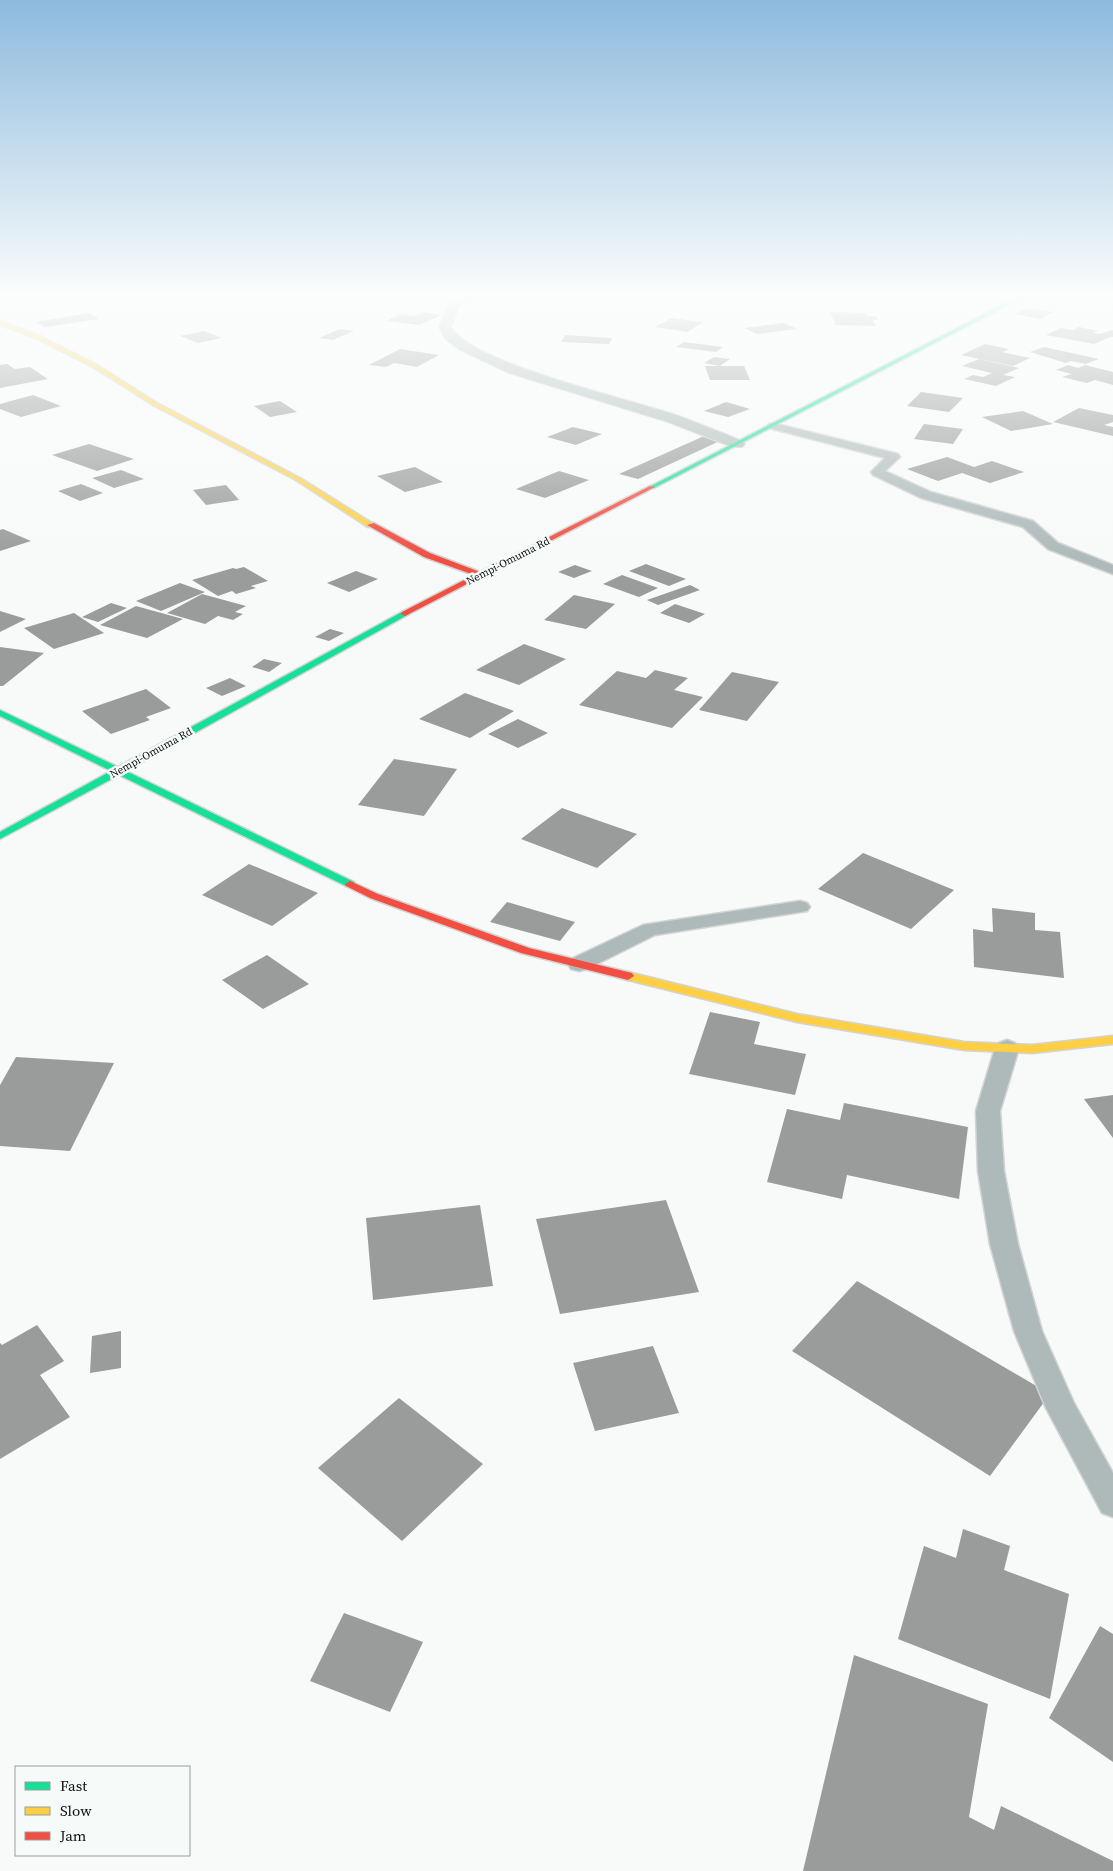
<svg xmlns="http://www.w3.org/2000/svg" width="1113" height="1871" font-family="'Source Serif 4',serif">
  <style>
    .building { fill: #9a9c9b }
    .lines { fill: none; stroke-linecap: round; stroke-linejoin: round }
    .lane-casing { stroke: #d2d4d4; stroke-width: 3 }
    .street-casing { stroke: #d2d4d4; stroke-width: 2 }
    .fast-casing { stroke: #d2d4d4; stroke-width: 3 }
    .slow-casing { stroke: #d2d4d4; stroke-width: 3 }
    .jam-casing { stroke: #d2d4d4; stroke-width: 3 }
    .lane { fill: #aeb9ba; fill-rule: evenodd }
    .street { fill: #aeb9ba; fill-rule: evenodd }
    .fast { fill: #16e098; fill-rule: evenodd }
    .slow { fill: #ffcf43; fill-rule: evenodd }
    .jam { fill: #f24e42; fill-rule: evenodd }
    .labels { text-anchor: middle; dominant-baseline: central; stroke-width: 5; stroke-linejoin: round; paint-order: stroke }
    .far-street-label { font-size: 11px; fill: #0d0f0f; stroke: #f6fbfa }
  </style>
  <rect width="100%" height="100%" fill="#f7faf9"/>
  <path class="building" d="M 1028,308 L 1053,312 L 1040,319 L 1015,314 Z
    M 423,312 L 442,315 L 419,325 L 386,321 L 401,314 L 414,316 Z
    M 830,312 L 865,313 L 866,316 L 876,316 L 878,320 L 873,320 L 876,326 L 836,325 Z
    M 89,313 L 99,319 L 45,327 L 36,322 Z
    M 671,318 L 703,322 L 688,332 L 655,327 Z
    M 784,323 L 797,329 L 757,334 L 744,328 Z
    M 1079,327 L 1098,331 L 1093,333 L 1099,334 L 1113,330 L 1113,337 L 1110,337 L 1094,344 L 1046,335 L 1061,328 L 1073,330 Z
    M 340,329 L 354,331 L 333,340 L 319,338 Z
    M 204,331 L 222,338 L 198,343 L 180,336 Z
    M 565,335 L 612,338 L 609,344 L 561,342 Z
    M 684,342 L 723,347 L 716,352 L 676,347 Z
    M 985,344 L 1009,349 L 1002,352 L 1030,358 L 1013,366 L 961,355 Z
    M 1044,347 L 1099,359 L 1086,364 L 1071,361 L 1066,363 L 1030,352 Z
    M 400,349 L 439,355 L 417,367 L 394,363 L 386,367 L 369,365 Z
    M 714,357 L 730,359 L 720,366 L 704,363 Z
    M 979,359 L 1019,368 L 1003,375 L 1015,377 L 996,386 L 964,379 L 973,375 L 983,377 L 992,373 L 962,366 Z
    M 7,364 L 15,369 L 30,367 L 48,379 L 0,388 L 0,365 Z
    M 1068,365 L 1078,368 L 1085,365 L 1113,372 L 1113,385 L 1095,380 L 1087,383 L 1062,377 L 1072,374 L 1056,370 Z
    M 705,366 L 744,366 L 750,380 L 710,380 Z
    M 921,392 L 963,398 L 949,412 L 907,406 Z
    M 33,395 L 61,406 L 21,417 L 0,409 L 0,404 Z
    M 280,401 L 297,412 L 270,417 L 254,406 Z
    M 726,402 L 750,409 L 728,417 L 704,411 Z
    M 1079,408 L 1113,415 L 1113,422 L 1104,425 L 1113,427 L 1113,436 L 1053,422 Z
    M 1023,411 L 1053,424 L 1011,431 L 982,417 Z
    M 924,424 L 963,429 L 953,444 L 914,439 Z
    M 573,427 L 602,434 L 576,445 L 547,437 Z
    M 704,436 L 722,440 L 638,479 L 619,474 Z
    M 89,444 L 134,459 L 97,471 L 52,455 Z
    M 947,457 L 974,467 L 992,461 L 1024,472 L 990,483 L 962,473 L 938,481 L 907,469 Z
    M 415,467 L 443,482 L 405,492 L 377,476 Z
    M 121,470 L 144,479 L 114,488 L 92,478 Z
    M 559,471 L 589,480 L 545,498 L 516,489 Z
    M 81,484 L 103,493 L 80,501 L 58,491 Z
    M 226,485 L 239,500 L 206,505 L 193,490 Z
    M 3,529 L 31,541 L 0,551 L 0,530 Z
    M 646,564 L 686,579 L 669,586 L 629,571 Z
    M 575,565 L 592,571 L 574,578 L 558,572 Z
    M 244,567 L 268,581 L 251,586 L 256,588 L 236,594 L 232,591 L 218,596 L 192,580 L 233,568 L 236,569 Z
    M 356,571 L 378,579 L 349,592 L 327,583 Z
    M 622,575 L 658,588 L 639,597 L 603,584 Z
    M 180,583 L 205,592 L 161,611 L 136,601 Z
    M 690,585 L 700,590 L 658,605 L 647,600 Z
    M 202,594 L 246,606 L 235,612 L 243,614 L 233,620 L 218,616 L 205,624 L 167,613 Z
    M 574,595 L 615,604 L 586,629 L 544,620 Z
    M 111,603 L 127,608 L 98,622 L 82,617 Z
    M 675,604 L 705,614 L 689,623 L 660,613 Z
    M 136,606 L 183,619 L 147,638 L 100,625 Z
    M 0,611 L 26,619 L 0,632 Z
    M 74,613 L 104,633 L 54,649 L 24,628 Z
    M 330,629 L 344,633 L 329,641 L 315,637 Z
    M 524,644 L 566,659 L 519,685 L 476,670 Z
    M 0,647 L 44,653 L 3,686 L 0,686 Z
    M 264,659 L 282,663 L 269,672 L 252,667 Z
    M 655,670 L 688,678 L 674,690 L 703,697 L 672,728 L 579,705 L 617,671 L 646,678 Z
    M 732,672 L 779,682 L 747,721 L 699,710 Z
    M 230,678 L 246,686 L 222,696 L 206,688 Z
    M 146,689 L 171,708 L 146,717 L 150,720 L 111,734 L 82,711 Z
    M 465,693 L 514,711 L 470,738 L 419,719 Z
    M 518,719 L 548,733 L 518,748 L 488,734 Z
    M 394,759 L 457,769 L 424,816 L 358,805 Z
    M 562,808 L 637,834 L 597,868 L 521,839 Z
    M 863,853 L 954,890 L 911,929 L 818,889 Z
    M 249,864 L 318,893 L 272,926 L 202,895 Z
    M 507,902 L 575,922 L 560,941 L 490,922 Z
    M 992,908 L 1035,913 L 1035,930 L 1060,932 L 1064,978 L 974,967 L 973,929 L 993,932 Z
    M 267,955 L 309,984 L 263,1009 L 222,980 Z
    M 710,1012 L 760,1022 L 754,1044 L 806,1054 L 795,1095 L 689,1074 Z
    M 16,1057 L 114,1063 L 70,1151 L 0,1146 L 0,1085 Z
    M 1113,1095 L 1113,1138 L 1084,1099 Z
    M 844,1103 L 968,1127 L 959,1199 L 847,1175 L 842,1199 L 767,1182 L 787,1109 L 840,1120 Z
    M 666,1200 L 699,1292 L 560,1314 L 536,1219 Z
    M 480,1205 L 493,1286 L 373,1300 L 366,1218 Z
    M 857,1281 L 1050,1394 L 990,1476 L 792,1351 Z
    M 37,1325 L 64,1361 L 40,1375 L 70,1417 L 0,1459 L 0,1343 L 2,1345 Z
    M 121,1331 L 121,1368 L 90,1373 L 92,1336 Z
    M 653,1346 L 679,1413 L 595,1431 L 573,1363 Z
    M 399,1398 L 483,1464 L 402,1541 L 318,1468 Z
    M 963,1529 L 1010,1546 L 1004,1570 L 1069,1594 L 1050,1699 L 898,1639 L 924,1546 L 956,1558 Z
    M 344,1613 L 423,1642 L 390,1712 L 310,1681 Z
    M 1100,1626 L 1113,1634 L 1113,1762 L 1049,1718 Z
    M 854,1655 L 988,1704 L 969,1817 L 994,1830 L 1001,1806 L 1113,1861 L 1113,1871 L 803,1871 Z"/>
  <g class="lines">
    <g class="lane-casing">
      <path id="lane" d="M 773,423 L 898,454 L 900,457 L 885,471 L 931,492 L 1033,521 L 1058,543 L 1113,565 L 1113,574 L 1048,549 L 1023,527 L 921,498 L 873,475 L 871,472 L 885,458 L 769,428 L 767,426 L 769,424 Z
        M 800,901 L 807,903 L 810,907 L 807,911 L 655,935 L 587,969 L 579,971 L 571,969 L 568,964 L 571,959 L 643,925 Z
        M 1007,1040 L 1015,1043 L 1019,1048 L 1000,1111 L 1004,1171 L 1018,1244 L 1042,1331 L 1074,1403 L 1113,1473 L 1113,1517 L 1102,1513 L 1046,1408 L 1014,1331 L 990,1244 L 978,1171 L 976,1111 L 995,1048 L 999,1043 Z"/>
    </g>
    <g class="street-casing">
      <path id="street" d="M 458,297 L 474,297 L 459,307 L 451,327 C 472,364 634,400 679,416 C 700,424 721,432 742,441 L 745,444 L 742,447 L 732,447 L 668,422 L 509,373 L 460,350 L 445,339 L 439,327 L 448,305 Z"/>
    </g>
    <g class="fast-casing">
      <path id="fast" d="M 1017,297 L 1024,297 L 654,488 L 649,487 Z
        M 402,612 L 409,614 L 126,771 L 354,882 L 355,884 L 354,886 L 346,886 L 119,775 L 0,839 L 0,832 L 111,771 L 0,716 L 0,710 L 118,767 Z"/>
    </g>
    <g class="slow-casing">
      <path id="slow" d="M 0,321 L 40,336 L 97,365 L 157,403 L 300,478 L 375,525 L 368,527 L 296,480 L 153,405 L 93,367 L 36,338 L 0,325 Z
        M 628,972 L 797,1014 L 964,1042 L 1032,1045 L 1113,1036 L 1113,1044 L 1032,1053 L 964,1050 L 797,1022 L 624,979 L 622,976 L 624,973 Z"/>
    </g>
    <g class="jam-casing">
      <path id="jam" d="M 650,486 L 655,487 L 405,616 L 401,614 L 402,612 L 474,575 L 424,557 L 367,525 L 374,523 L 430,553 L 480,572 Z
        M 350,881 L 378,894 L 529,948 L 632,973 L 634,976 L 628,980 L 521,953 L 370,898 L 346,886 L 345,884 Z"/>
    </g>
    <use href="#lane" class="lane"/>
    <use href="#street" class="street"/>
    <use href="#fast" class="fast"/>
    <use href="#slow" class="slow"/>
    <use href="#jam" class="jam"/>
  </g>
  <linearGradient id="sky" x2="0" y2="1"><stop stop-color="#8dbadd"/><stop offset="0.53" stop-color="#fbfdfc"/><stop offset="1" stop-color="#fbfdfc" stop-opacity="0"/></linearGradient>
  <rect width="1113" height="559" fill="url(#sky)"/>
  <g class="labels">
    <g class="far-street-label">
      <text transform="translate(508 561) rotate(-27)">Nempi-Omuma Rd</text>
      <text transform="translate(151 753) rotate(-29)">Nempi-Omuma Rd</text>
    </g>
  </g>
  <rect x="15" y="1766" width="175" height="90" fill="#f6fbfa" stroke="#999d9c"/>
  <rect x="25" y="1782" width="25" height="8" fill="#16e098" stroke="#999d9c"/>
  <text x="60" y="1791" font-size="15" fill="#0d0f0f">Fast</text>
  <rect x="25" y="1807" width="25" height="8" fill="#ffcf43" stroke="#999d9c"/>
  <text x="60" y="1816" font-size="15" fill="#0d0f0f">Slow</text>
  <rect x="25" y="1832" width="25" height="8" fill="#f24e42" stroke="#999d9c"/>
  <text x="60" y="1841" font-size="15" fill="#0d0f0f">Jam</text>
</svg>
